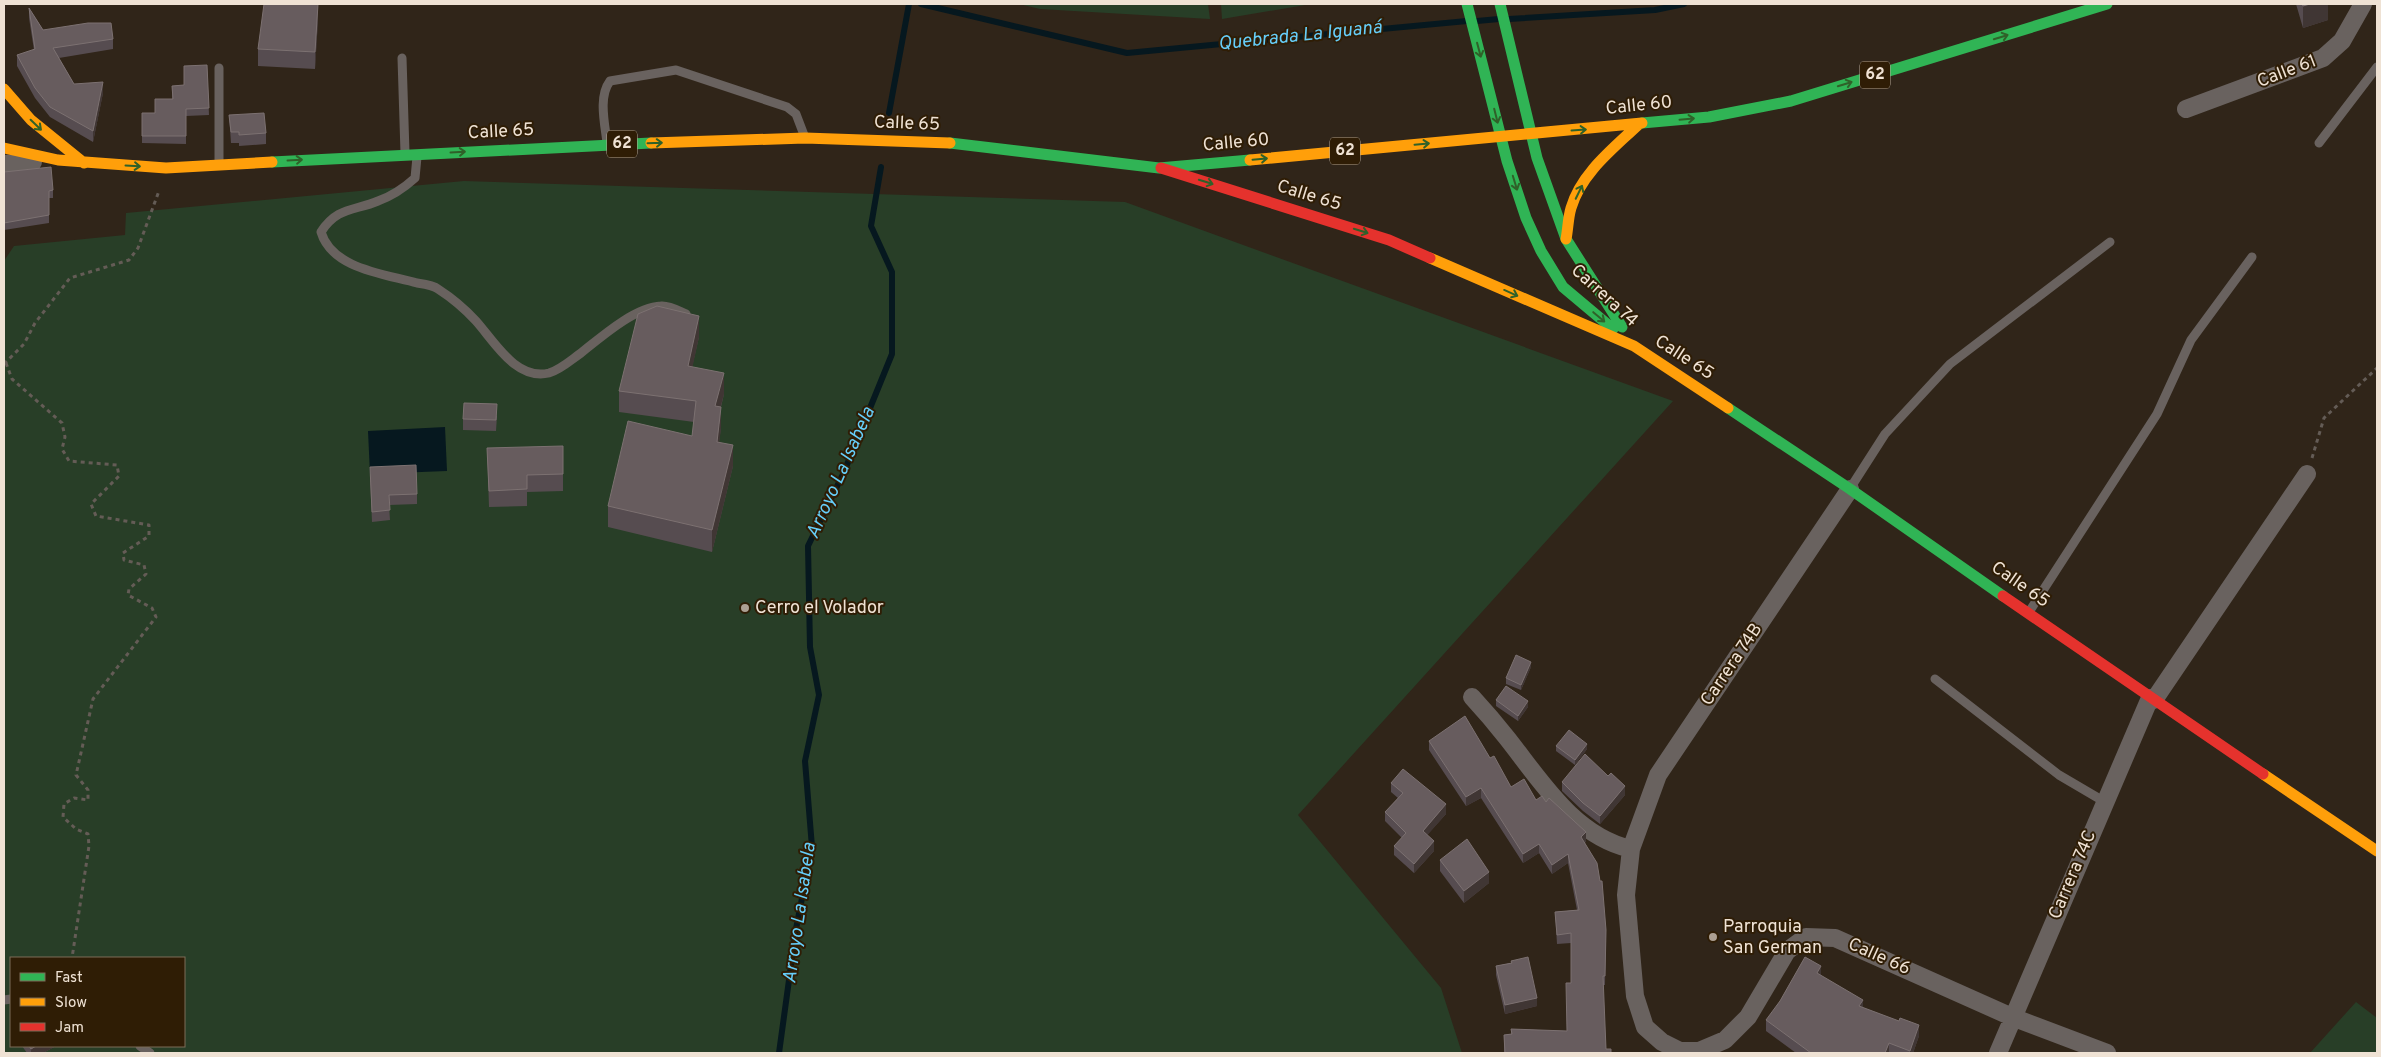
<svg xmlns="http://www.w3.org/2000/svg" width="2381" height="1057" font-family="Overpass,sans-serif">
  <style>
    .green { fill: #283e27; fill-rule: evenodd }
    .water { fill: #06181f }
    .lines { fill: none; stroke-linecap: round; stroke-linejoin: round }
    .stream { stroke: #06181f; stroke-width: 6 }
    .path { stroke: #645c56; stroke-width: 3; stroke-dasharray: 4 4; stroke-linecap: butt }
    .lane { stroke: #69625f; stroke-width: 9 }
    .street { stroke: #69625f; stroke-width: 18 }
    .fast { stroke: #30b455; stroke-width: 11 }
    .slow { stroke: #ff9f0a; stroke-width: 11 }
    .jam { stroke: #e5322d; stroke-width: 11 }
    .wall { fill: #564c50 }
    .shaded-wall { fill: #403634 }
    .building { fill: #675c5e; stroke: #7c7171 }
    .oneway { stroke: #2f6129 }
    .poi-dot { fill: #aca093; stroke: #2f1d05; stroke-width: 2 }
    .labels { text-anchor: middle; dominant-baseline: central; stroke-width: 4; stroke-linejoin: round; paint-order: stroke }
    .shield { fill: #2f1d05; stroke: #b5a796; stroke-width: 1 }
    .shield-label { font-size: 16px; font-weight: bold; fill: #efe2d4 }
    .street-label { font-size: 18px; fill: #efe2d4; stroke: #2f1d05 }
    .poi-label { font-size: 18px; fill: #efe2d4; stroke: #2f1d05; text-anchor: start }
    .water-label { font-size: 19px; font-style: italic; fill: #66cef9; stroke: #2f1d05 }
  </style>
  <rect width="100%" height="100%" fill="#302519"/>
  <path class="green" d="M 1019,4 L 1208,4 L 1210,19 L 1040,9 Z
    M 1221,4 L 1311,4 L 1222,19 Z
    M 464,181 L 1125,202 L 1673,401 L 1298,815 L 1441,988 L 1462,1053 L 4,1053 L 4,261 L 14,246 L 125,235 L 126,213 ZM 11,958 L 184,958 L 184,1046 L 11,1046 Z
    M 2356,1002 L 2377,1018 L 2377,1053 L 2310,1053 Z"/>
  <path class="water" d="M 445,427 L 447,471 L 370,474 L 368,431 Z"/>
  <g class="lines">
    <path class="stream" d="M 921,4 L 1127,53 L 1467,21
      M 1509,19 L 1655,10 L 1684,4
      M 1477,21 L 1499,19
      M 889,113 L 909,4
      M 779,1053 L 796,929 L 812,847 L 805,761 L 819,695 L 810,647 L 808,546 L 844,472 L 892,354 L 892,272 L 871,226 L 881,167"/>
    <path class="path" d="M 6,363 L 12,379 L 62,423 L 65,437 L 62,449 L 69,461 L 117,465 L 119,476 L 91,504 L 96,516 L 149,525 L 149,536 L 123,553 L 124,560 L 144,565 L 146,574 L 129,589 L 128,595 L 152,608 L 156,617 L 93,699 L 76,775 L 88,790 L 88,800 L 74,798 L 64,804 L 63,817 L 76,829 L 88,834 L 89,846 L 72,958
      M 4,364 L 24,344 L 35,323 L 70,278 L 129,260 L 138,248 L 159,191
      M 2312,458 L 2324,418 L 2377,368"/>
    <path class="lane" d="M 402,58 L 405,153
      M 607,143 C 605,124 598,97 610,81 L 676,70 L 787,107 L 796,114 L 804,135
      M 2319,143 L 2377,67
      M 417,157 L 415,178 C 404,188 392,196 378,201 C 354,211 337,207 321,232 C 332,269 385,274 417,283 C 424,284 433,285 438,289 C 452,298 465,309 476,321 C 494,341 516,381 549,373 C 560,370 571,360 581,353 C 601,337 635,307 661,306 C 669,305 679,311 686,314
      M 219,162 L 219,68
      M 1851,487 L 1885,434 L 1950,364 L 2110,242
      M 2029,612 L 2157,414 L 2191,340 L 2252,257
      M 1935,679 L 2059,775 L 2105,802
      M 4,1000 L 11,999
      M 140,1046 L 150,1053"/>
    <path class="street" d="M 2186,109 L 2323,58 L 2342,41 L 2363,4
      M 4,164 L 33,162
      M 1850,489 L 1658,775 L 1631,849 L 1626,895 L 1635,996 L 1645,1027 L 1662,1042 L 1680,1051 L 1699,1051 L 1725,1040 L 1748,1017 L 1787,951 L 1806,937 L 1835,938 L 2012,1017 L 2107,1053
      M 1472,697 C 1484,710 1496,724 1507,738 C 1541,781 1574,836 1631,849
      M 2154,700 L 2307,474
      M 1998,1053 L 2150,698"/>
    <path class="fast" d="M 1467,4 L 1507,161 L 1526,218 L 1541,251 L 1563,287 L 1613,329
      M 1500,4 L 1537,158 L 1566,239 L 1622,327
      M 1642,123 L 1709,117 L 1791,101 L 2107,4
      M 950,143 L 1159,168 L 1250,160
      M 272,162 L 651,143
      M 1728,408 L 1850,489 L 2003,596"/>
    <path class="slow" d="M 4,89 L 31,120 L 84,163
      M 651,143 L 805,138 L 950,143
      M 4,148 L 58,160 L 166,168 L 272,162
      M 1250,160 L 1642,123
      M 1566,239 C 1568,229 1568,218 1571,208 C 1581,173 1614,148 1639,124
      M 1430,258 L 1634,346 L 1728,408
      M 2263,774 L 2377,851"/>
    <path class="jam" d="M 1161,168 L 1389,240 L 1430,258
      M 2003,596 L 2263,774"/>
  </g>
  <path class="wall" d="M 2296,4 L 2328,4 L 2328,20 L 2303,28 Z
    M 29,8 L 43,30 L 113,39 L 113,49 L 59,58 L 74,84 L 103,93 L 93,142 L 50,117 L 35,98 L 17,66 L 17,55 L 34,50 L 29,18 Z
    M 318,20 L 315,69 L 258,66 L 258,49 Z
    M 207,65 L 209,115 L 186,116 L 186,144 L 142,143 L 142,113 L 155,113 L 172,99 L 172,86 L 184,85 Z
    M 229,115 L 266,133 L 266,144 L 239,146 L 239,143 L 231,143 Z
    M 4,172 L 53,190 L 53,198 L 49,198 L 49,223 L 4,230 Z
    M 699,337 L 692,367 L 724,394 L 721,407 L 721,428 L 719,442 L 733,466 L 712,552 L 608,527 L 608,506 L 692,436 L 694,422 L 619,412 L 619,391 Z
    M 497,416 L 496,431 L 463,430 L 463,419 Z
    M 487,448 L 563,474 L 563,491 L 527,492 L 527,506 L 489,507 Z
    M 370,477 L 417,494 L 417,504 L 389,505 L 390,520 L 372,522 Z
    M 1531,667 L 1521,690 L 1506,684 L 1506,678 Z
    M 1496,700 L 1528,707 L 1518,721 L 1496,706 Z
    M 1429,741 L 1490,758 L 1511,787 L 1536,800 L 1546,802 L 1586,841 L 1585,843 L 1606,930 L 1605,985 L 1603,985 L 1606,1049 L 1611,1053 L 1504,1053 L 1504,1035 L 1511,1034 L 1511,1029 L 1567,1031 L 1571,983 L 1571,943 L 1557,944 L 1555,912 L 1577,910 L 1568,863 L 1552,874 L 1539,853 L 1523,863 L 1481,798 L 1466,806 L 1429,750 Z
    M 1556,746 L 1587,749 L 1575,765 L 1556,751 Z
    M 1562,782 L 1625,795 L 1600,824 L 1583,811 L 1562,791 Z
    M 1391,783 L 1446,814 L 1427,835 L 1434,851 L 1414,873 L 1394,855 L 1394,846 L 1402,838 L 1385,821 L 1385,812 L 1398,798 L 1391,792 Z
    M 1440,860 L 1489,883 L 1464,903 L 1440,871 Z
    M 1511,961 L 1537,1006 L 1505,1014 L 1496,975 L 1496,966 L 1511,963 Z
    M 1821,976 L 1863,1008 L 1919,1036 L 1913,1053 L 1796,1053 L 1766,1031 L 1766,1020 Z
    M 22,1046 L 56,1046 L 43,1053 L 27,1053 Z"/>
  <path class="shaded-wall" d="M 318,4 L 318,20 L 315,69 L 315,52 Z
    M 2310,4 L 2328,4 L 2328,20 L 2303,28 L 2303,6 Z
    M 103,82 L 103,93 L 93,142 L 93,131 Z
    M 699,316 L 699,337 L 688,388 L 688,366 Z
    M 724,373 L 724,394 L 715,428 L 715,406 Z
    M 721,407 L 721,428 L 717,463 L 717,442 Z
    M 733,445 L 733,466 L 712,552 L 712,530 Z
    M 1531,662 L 1531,667 L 1521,690 L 1521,685 Z
    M 1528,701 L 1528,707 L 1518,721 L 1518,716 Z
    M 1587,744 L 1587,749 L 1575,765 L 1575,760 Z
    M 1625,786 L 1625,795 L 1600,824 L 1600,816 Z
    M 1481,788 L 1481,798 L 1466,806 L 1466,797 Z
    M 1446,804 L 1446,814 L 1423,840 L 1423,831 Z
    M 1586,832 L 1586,841 L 1581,847 L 1581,837 Z
    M 1434,841 L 1434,851 L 1414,873 L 1414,864 Z
    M 1539,844 L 1539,853 L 1523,863 L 1523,854 Z
    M 1568,854 L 1568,863 L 1552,874 L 1552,865 Z
    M 1489,872 L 1489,883 L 1464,903 L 1464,891 Z
    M 1821,966 L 1821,977 L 1817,973 Z
    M 1537,998 L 1537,1006 L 1505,1014 L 1505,1005 Z
    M 1863,1000 L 1863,1011 L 1859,1006 Z
    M 1919,1025 L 1919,1036 L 1913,1053 L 1910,1053 L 1910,1051 Z
    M 1889,1043 L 1889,1053 L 1885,1053 Z
    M 36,1046 L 56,1046 L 43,1053 L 31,1053 L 31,1049 Z"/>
  <path class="building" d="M 264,4 L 318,4 L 315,52 L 258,49 Z
    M 2302,4 L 2310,4 L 2303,6 Z
    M 29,8 L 43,30 L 88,23 L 111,23 L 113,39 L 53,48 L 74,84 L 103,82 L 93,131 L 50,107 L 35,88 L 17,55 L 35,49 Z
    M 207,65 L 209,108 L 186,109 L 186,136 L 142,136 L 142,113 L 155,113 L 155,99 L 173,99 L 172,86 L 184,85 L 184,66 Z
    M 264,113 L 266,133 L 239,135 L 239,132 L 231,132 L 229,115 Z
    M 51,167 L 53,190 L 49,191 L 49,215 L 4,223 L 4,172 Z
    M 657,306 L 699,316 L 688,366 L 724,373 L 715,406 L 721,407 L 717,442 L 733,445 L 712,530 L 608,506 L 628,421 L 692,436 L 696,401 L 619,391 L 638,314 Z
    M 464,403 L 497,404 L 496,420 L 463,419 Z
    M 563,446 L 563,474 L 527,475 L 527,489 L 489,491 L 487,448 Z
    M 416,465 L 417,494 L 389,495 L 390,510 L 372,512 L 370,467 Z
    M 1516,655 L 1531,662 L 1521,685 L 1506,678 Z
    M 1506,686 L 1528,701 L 1518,716 L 1496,700 Z
    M 1465,716 L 1490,758 L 1494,756 L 1511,787 L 1524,779 L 1536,800 L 1542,796 L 1546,802 L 1549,798 L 1586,832 L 1581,837 L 1597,863 L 1600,881 L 1602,881 L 1606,930 L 1605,976 L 1603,976 L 1606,1049 L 1611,1049 L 1611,1053 L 1505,1053 L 1504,1035 L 1512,1034 L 1511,1029 L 1567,1031 L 1566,983 L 1571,983 L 1571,933 L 1557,935 L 1555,912 L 1579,910 L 1568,854 L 1552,865 L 1539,844 L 1523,854 L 1481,788 L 1466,797 L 1429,741 Z
    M 1569,730 L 1587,744 L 1575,760 L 1556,746 Z
    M 1585,754 L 1608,776 L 1611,773 L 1625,786 L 1600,816 L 1583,803 L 1562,782 Z
    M 1403,769 L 1446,804 L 1423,831 L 1434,841 L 1414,864 L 1394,846 L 1406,833 L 1385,812 L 1403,793 L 1391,783 Z
    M 1467,839 L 1489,872 L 1464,891 L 1440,860 Z
    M 1528,957 L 1537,998 L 1505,1005 L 1496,966 L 1512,963 L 1511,961 Z
    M 1805,957 L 1821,966 L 1817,973 L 1863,1000 L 1859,1006 L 1899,1021 L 1900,1018 L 1919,1025 L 1910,1051 L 1889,1043 L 1885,1053 L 1811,1053 L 1766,1020 L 1780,1001 Z
    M 29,1046 L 36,1046 L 31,1049 Z"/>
  <defs><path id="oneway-shaft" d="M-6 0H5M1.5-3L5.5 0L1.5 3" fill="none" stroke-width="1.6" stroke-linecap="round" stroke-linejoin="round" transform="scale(1.25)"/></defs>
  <g class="oneway">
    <use href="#oneway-shaft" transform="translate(2001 37) rotate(-17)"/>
    <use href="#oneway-shaft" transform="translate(1479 50) rotate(75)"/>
    <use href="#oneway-shaft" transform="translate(1845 84) rotate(-17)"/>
    <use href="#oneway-shaft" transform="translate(1496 116) rotate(76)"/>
    <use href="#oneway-shaft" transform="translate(1687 119) rotate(-5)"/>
    <use href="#oneway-shaft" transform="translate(36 125) rotate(44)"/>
    <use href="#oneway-shaft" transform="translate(1579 130) rotate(-4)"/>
    <use href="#oneway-shaft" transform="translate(655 143) rotate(-2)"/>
    <use href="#oneway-shaft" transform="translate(1422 144) rotate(-5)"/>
    <use href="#oneway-shaft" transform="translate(458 152) rotate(-3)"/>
    <use href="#oneway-shaft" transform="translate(1260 159) rotate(-5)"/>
    <use href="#oneway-shaft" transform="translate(295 160) rotate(-3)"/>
    <use href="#oneway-shaft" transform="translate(133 166) rotate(3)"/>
    <use href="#oneway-shaft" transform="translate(1206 182) rotate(17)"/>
    <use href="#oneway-shaft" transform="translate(1515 183) rotate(73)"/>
    <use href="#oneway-shaft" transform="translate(1579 192) rotate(-64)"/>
    <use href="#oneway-shaft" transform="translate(1361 231) rotate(17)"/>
    <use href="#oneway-shaft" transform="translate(1511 293) rotate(24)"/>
    <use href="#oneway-shaft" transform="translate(1599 317) rotate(40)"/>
  </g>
  <g class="poi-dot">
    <circle cx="745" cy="608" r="5"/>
    <circle cx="1713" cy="937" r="5"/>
  </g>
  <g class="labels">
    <g class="shield">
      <rect x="1860" y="61.5" width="30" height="27" rx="4"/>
      <rect x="607" y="130.5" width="30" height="27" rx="4"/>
      <rect x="1330" y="137.5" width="30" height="27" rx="4"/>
    </g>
    <g class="shield-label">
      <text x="1875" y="75">62</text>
      <text x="622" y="144">62</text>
      <text x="1345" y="151">62</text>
    </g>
    <g class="street-label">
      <text transform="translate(2287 72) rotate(-21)">Calle 61</text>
      <text transform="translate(1639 106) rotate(-6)">Calle 60</text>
      <text transform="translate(907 124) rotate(2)">Calle 65</text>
      <text transform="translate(501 132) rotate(-3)">Calle 65</text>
      <text transform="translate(1236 143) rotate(-5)">Calle 60</text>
      <text transform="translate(1309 196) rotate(17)">Calle 65</text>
      <text transform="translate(1604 296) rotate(42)">Carrera 74</text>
      <text transform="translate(1684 358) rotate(33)">Calle 65</text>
      <text transform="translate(2020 585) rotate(35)">Calle 65</text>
      <text transform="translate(1732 665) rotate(-56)">Carrera 74B</text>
      <text transform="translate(2073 875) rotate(-67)">Carrera 74C</text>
      <text transform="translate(1879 957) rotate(24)">Calle 66</text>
    </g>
    <g class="poi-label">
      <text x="755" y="608">Cerro el Volador</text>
      <text x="1723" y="927">Parroquia<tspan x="1723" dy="21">San German</tspan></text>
    </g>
    <g class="water-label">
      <text transform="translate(1300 36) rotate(-6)">Quebrada La Iguaná</text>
      <text transform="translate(841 473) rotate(-66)">Arroyo La Isabela</text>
      <text transform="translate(800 913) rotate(-82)">Arroyo La Isabela</text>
    </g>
  </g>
  <rect width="2381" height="1057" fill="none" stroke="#efe2d4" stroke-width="10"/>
  <rect x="10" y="957" width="175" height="90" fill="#2f1d05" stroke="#7c6c58"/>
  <rect x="20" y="973" width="25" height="8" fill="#30b455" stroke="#7c6c58"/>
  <text x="55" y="982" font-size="15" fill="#efe2d4">Fast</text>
  <rect x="20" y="998" width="25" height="8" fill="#ff9f0a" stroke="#7c6c58"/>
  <text x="55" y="1007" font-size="15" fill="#efe2d4">Slow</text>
  <rect x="20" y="1023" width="25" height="8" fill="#e5322d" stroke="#7c6c58"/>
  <text x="55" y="1032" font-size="15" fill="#efe2d4">Jam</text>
</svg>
